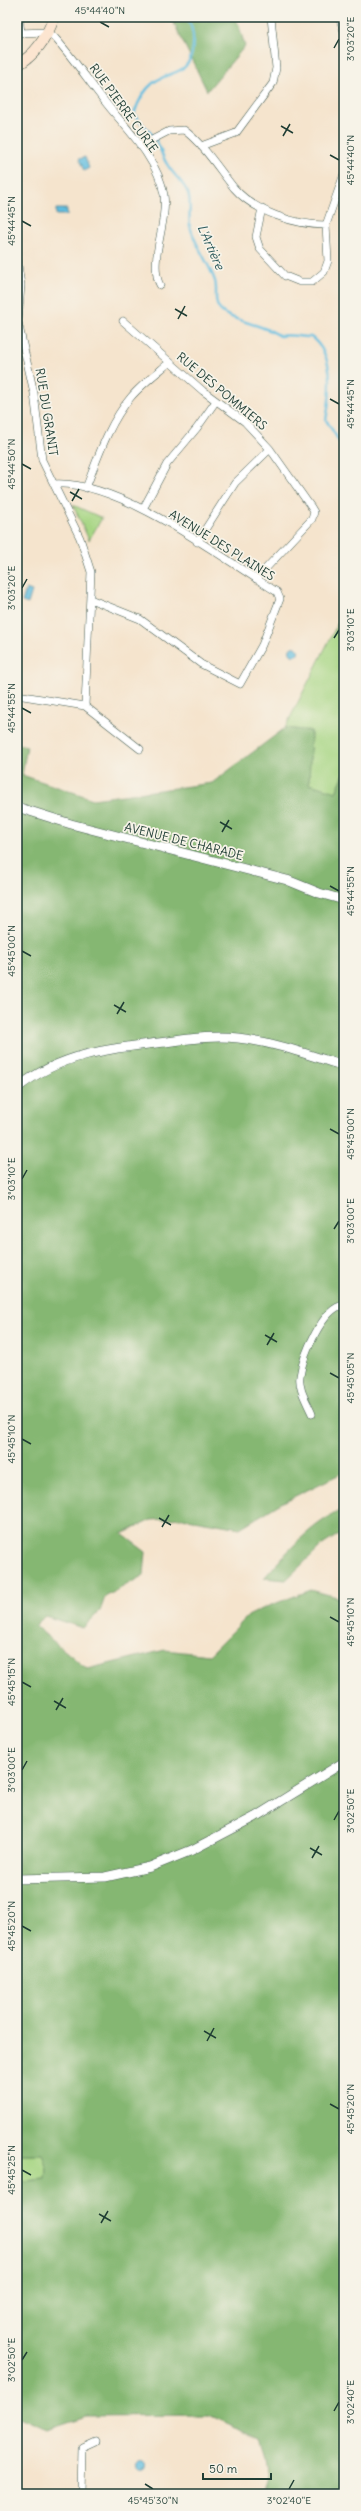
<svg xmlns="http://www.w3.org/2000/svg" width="361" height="2511" font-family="Delius,sans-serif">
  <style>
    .green { fill: #a7d684; stroke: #638a5c }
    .forest { fill: #85b772; stroke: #527a53 }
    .water { fill: #62bee0; stroke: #407e8a }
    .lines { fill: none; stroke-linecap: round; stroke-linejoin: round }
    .stream { stroke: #62bee0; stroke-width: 2.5 }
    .minor-casing { stroke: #3f564b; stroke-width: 8 }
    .tertiary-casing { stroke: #3f564b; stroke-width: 10 }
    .secondary-casing { stroke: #3f564b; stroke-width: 12 }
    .minor { stroke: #fff; stroke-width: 7 }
    .tertiary { stroke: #fff; stroke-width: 9 }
    .secondary { stroke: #fce5d0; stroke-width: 11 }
    .ticks { fill: none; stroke: #1f3d34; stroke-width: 1.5 }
    .labels { text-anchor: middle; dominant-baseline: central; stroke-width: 3.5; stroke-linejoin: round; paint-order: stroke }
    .street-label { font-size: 12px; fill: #1f3d34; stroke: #f7f3e8 }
    .water-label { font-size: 13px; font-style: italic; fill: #305d5f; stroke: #f7f3e8 }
    .neatline { fill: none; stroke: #1f3d34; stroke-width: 1.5 }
    .ticks-label { font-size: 10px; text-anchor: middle; fill: #1f3d34 }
  </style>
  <rect width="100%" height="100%" fill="#f7f3e8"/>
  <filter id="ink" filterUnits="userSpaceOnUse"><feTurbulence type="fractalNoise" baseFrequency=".025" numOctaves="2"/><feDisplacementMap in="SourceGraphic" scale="8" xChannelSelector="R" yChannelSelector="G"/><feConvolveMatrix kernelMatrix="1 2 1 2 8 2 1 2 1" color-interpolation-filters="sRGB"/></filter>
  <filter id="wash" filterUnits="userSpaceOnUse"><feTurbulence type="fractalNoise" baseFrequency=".012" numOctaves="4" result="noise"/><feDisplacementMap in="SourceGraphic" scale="16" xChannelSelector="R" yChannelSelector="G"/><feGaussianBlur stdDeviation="0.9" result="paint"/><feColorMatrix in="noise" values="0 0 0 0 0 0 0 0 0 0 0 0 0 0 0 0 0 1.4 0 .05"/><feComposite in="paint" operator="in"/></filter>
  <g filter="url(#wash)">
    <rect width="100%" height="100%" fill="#f5e4cd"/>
    <path class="green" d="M 73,505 L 102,518 L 89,540 Z
      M 344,611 L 344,774 L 336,792 L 309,784 L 311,731 L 285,728 Z
      M 17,2154 L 42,2154 L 47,2169 L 47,2179 L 17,2182 Z"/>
    <path class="forest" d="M 171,17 L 233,17 L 238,23 L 245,46 L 207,91 Z
      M 285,728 L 311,731 L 309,784 L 336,792 L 344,774 L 344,1472 L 281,1503 L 240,1528 L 182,1518 L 151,1520 L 122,1534 L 146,1552 L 144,1575 L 105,1597 L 100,1611 L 83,1628 L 45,1616 L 35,1626 L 87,1669 L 165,1650 L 209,1655 L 248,1616 L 266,1607 L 311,1590 L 344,1599 L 344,2494 L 260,2494 C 271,2470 269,2462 260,2438 L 209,2415 L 86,2416 L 47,2429 L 17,2416 L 17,2182 L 46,2179 L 47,2169 L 42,2154 L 17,2154 L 17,744 L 27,746 L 22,775 L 93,799 L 212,783 Z
      M 344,1509 L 344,1531 L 321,1546 L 286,1580 L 264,1578 C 287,1552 311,1523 344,1509 Z"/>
    <path class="water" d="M 85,157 L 89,168 L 84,171 L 79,159 Z
      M 56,209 L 67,209 L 67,215 L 56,215 Z
      M 26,589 L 32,591 L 28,604 L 22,602 Z
      M289.5 651a4.5 4.5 0 1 1 9 0a4.5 4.5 0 1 1-9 0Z
      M137.5 2465a4.5 4.5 0 1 1 9 0a4.5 4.5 0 1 1-9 0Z"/>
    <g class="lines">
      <path class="stream" d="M 186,17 C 193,26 194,35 193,46 C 190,77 171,69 153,83 C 143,91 138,102 134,114 C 141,124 152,132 157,142 C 161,149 162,157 167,164 C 173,175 183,181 188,193 C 192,204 188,215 190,226 C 195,246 208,261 215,281 C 218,291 213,302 220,310 C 230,321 264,324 280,336 C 291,333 300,338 311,337 C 336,356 331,393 326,420 L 344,449"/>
    </g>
  </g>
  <g filter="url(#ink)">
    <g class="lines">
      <g class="minor-casing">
        <path id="minor" d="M 19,17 L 21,33
          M 339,17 L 344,31
          M 17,33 L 49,32 L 55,38 C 75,60 91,85 110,108 C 130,132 159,162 164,195 C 168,223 148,262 160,285
          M 140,146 L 169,131 L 184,130 C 204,145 218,168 234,188 C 255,212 295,225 326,225 L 344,174
          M 201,146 L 236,133 L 273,83 L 276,68 L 271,17
          M 262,208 L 256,237 L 260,249 L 285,276 L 300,282 L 312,282 L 324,272 L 328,261 L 326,225
          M 17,258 L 21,285 L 18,322 L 34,393 L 42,460 L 80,538 L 91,572 L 85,706
          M 123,321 L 203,391 L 245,422 L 270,449 L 311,507 L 314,512 L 312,519 L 256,579
          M 54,484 C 120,480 221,557 277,592 L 280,599 L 262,645 L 240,684 L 201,664 L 140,619 L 90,599
          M 86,488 C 98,457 109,423 131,397 C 142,384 157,373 170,362
          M 143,509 L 167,464 L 197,428 L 216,401
          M 197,542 L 235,483 L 270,449
          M 17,695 L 85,706 L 140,749
          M 312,1414 C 307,1402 298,1389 300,1376 C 303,1356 322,1308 344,1305
          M 81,2494 L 82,2447 L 95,2441"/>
      </g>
      <g class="tertiary-casing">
        <path id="tertiary" d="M 17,807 L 71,824 L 287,880 L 319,893 L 344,900
          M 17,1088 C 61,1053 112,1048 166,1042 C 189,1039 214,1035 238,1038 C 274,1042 309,1055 344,1066
          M 17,1879 L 105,1877 L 150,1867 L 192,1850 L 255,1817 L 344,1762"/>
      </g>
      <g class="secondary-casing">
        <path id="secondary" d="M 17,65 C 36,55 47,37 54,17"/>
      </g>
      <use href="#minor" class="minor"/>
      <use href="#tertiary" class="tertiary"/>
      <use href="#secondary" class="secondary"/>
    </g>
  </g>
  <path class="ticks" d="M 100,22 L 109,27M 334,48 L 339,39M 281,126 L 293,133M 283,136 L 290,124M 330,155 L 339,160M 22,221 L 31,226M 175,309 L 187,316M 178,319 L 185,306M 330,399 L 339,404M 22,464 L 31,469M 70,492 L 82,499M 72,501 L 79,489M 22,588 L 27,579M 334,638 L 339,630M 22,708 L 31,713M 220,822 L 232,829M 222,832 L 229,820M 330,886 L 339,891M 22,951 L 31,956M 114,1005 L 126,1012M 117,1014 L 124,1002M 330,1129 L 339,1134M 22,1179 L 27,1170M 334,1229 L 339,1221M 265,1335 L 277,1342M 267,1345 L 274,1333M 330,1373 L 339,1378M 22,1439 L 31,1444M 159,1518 L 171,1525M 162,1527 L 169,1515M 330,1617 L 339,1622M 22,1682 L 31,1687M 54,1701 L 66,1708M 56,1710 L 63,1698M 22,1770 L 27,1761M 334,1820 L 339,1811M 310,1848 L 322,1855M 312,1858 L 319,1846M 22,1926 L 31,1931M 204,2031 L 216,2038M 207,2041 L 214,2028M 330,2104 L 339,2109M 22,2170 L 31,2175M 99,2214 L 111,2221M 101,2223 L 108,2211M 22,2360 L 27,2352M 334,2411 L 339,2402M 145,2484 L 153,2489M 289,2489 L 294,2480"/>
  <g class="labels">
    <g class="street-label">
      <text transform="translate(124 108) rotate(54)">RUE PIERRE CURIE</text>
      <text transform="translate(222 391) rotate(40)">RUE DES POMMIERS</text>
      <text transform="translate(47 412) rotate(81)">RUE DU GRANIT</text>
      <text transform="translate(222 545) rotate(32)">AVENUE DES PLAINES</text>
      <text transform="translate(184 841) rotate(14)">AVENUE DE CHARADE</text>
    </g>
    <g class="water-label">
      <text transform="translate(211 247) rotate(66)">L'Artière</text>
    </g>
  </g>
  <rect width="361" height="2511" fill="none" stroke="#f7f3e8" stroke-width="44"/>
  <path d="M203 2473v6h68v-6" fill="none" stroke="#1f3d34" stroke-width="2"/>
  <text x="209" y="2473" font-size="12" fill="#1f3d34" stroke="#f7f3e8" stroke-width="3" paint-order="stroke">50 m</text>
  <rect x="22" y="22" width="317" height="2467" class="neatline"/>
  <g class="ticks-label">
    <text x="100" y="14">45°44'40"N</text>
    <text transform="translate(350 39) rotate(-90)" y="4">3°03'20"E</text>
    <text transform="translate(350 160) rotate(-90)" y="4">45°44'40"N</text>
    <text transform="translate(11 221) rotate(-90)" y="4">45°44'45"N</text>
    <text transform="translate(350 404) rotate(-90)" y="4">45°44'45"N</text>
    <text transform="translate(11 464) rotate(-90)" y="4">45°44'50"N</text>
    <text transform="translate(11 588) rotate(-90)" y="4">3°03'20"E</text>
    <text transform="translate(350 630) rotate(-90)" y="4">3°03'10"E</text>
    <text transform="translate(11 708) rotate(-90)" y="4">45°44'55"N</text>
    <text transform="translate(350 891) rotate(-90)" y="4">45°44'55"N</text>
    <text transform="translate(11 951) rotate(-90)" y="4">45°45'00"N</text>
    <text transform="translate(350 1134) rotate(-90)" y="4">45°45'00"N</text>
    <text transform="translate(11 1179) rotate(-90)" y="4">3°03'10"E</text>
    <text transform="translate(350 1221) rotate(-90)" y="4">3°03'00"E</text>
    <text transform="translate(350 1378) rotate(-90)" y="4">45°45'05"N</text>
    <text transform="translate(11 1439) rotate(-90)" y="4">45°45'10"N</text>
    <text transform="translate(350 1622) rotate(-90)" y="4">45°45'10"N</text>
    <text transform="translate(11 1682) rotate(-90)" y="4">45°45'15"N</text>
    <text transform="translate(11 1770) rotate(-90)" y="4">3°03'00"E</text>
    <text transform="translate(350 1811) rotate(-90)" y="4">3°02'50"E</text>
    <text transform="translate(11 1926) rotate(-90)" y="4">45°45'20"N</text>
    <text transform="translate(350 2109) rotate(-90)" y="4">45°45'20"N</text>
    <text transform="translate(11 2170) rotate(-90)" y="4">45°45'25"N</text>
    <text transform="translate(11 2360) rotate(-90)" y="4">3°02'50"E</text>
    <text transform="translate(350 2402) rotate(-90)" y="4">3°02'40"E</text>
    <text x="153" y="2504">45°45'30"N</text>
    <text x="289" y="2504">3°02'40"E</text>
  </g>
</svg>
